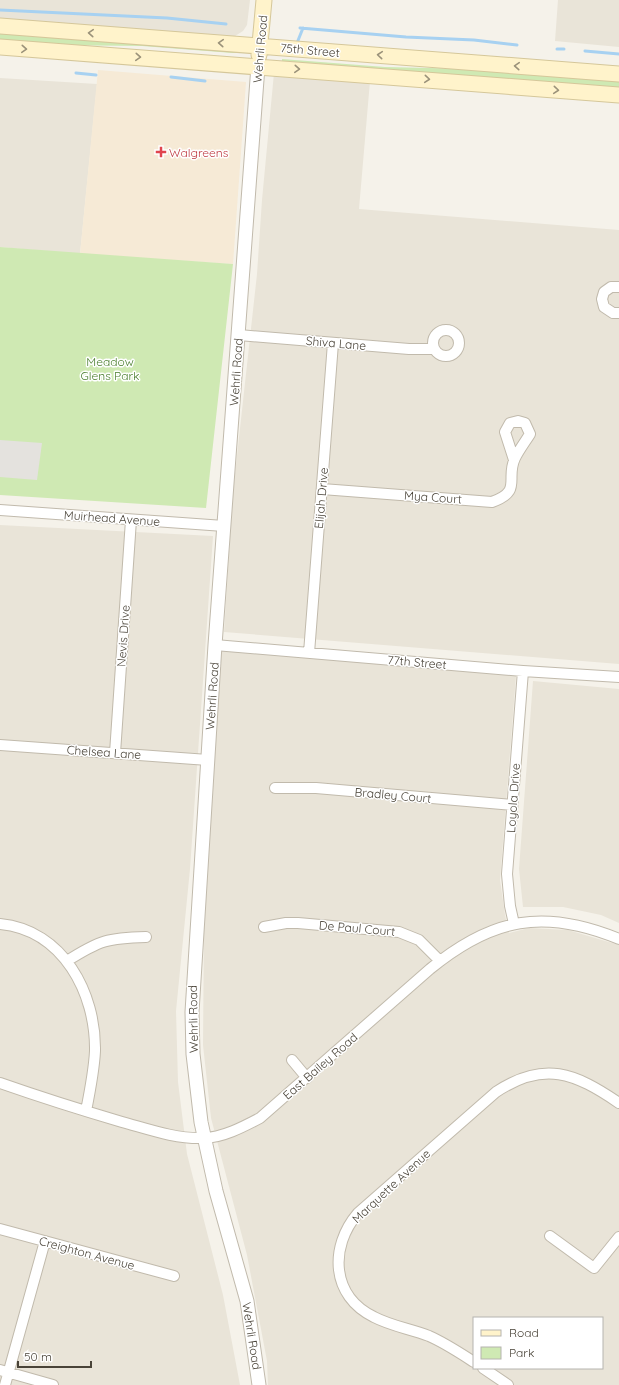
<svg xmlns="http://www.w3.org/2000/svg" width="619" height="1385" font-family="Quicksand,sans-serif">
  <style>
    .residential { fill: #e9e4d8; fill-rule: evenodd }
    .commercial { fill: #f6ead6 }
    .green { fill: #cfe9b3 }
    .parking { fill: #e4e2de }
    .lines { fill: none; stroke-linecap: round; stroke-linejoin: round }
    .stream { stroke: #a7d1f1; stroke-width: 3 }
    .minor-casing { stroke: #c1baac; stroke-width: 12 }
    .tertiary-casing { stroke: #c1baac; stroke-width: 15 }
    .secondary-casing { stroke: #d5c79a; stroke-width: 17 }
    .minor { stroke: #fff; stroke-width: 10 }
    .tertiary { stroke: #fff; stroke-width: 13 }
    .secondary { stroke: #fff3cb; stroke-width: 15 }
    .oneway { stroke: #9b927a }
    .health-dot { fill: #e0444e; stroke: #fff; stroke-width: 1.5 }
    .labels { text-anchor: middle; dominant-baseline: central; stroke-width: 3; stroke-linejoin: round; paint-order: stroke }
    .street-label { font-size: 12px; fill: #494338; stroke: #fff }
    .health-label { font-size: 12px; fill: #be3a42; stroke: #fff; text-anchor: start }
    .park-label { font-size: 12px; fill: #477c2a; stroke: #fff }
  </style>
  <rect width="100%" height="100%" fill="#f5f2ea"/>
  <path class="residential" d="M 0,0 L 250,0 L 247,25 L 243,31 L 235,36 L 228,37 L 0,19 Z
    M 558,0 L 619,0 L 619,47 L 555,41 Z
    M 274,73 L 370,81 L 359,209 L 619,230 L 619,664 L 224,632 L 233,492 L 257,274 L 262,200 Z
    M 0,78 L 97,84 L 80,254 L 0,247 Z
    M 0,525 L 213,536 L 190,869 L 176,1011 L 178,1082 L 187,1154 L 223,1295 L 240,1385 L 0,1385 Z
    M 220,650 L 516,676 L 500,880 L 505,915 L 509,933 L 529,928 L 568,930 L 619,945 L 619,1385 L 268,1385 L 267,1361 L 247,1255 L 211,1118 L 203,1045 L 204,928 ZM 474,1318 L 602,1318 L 602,1368 L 474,1368 Z
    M 533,681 L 619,689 L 619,923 L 601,915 L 563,907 L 523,907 L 519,869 Z"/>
  <path class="commercial" d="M 98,70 L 246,82 L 233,264 L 80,254 Z"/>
  <path class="green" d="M 0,32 L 237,50 L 237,53 L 233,53 L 142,46 L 49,45 L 0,41 Z
    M 282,59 L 385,67 L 473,69 L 619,81 L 619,88 L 282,61 Z
    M 0,247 L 233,264 L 206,508 L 0,495 Z"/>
  <path class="parking" d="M 0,440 L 42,443 L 37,480 L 0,477 Z"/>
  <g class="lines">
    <path class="stream" d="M 0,10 L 167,18 L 226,24
      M 300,28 L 406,37 L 474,40 L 517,45
      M 297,43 L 303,28
      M 557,49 L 564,49
      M 585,51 L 619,54
      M 76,73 L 96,75
      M 171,77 L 205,81"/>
    <g class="minor-casing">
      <path id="minor" d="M 619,287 L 611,287 L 604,292 L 602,299 L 604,307 L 613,313 L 619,313
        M433 343a13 13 0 1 1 26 0a13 13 0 1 1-26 0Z
        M 239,335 L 409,349 L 434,349
        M 322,489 L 492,502 C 523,491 505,479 515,458 C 519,450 525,442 530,434 L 525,423 L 518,421 L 510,423 L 505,432 L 514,460
        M 0,510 L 224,526
        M 215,645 L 523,671 L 619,677
        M 309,653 L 333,343
        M 0,745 L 208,760
        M 115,753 L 131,520
        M 275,788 L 316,788 L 512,805
        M 0,924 C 63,930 96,993 95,1051 C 94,1071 90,1091 86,1111
        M 514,924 L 510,906 L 507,874 L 523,671
        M 264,927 L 286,923 L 298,923 L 399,932 L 419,940 L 440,961
        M 67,961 C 100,940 108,938 146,937
        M 292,1060 L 307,1078
        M 0,1083 C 40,1097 81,1110 122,1122 C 148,1129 175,1139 203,1138 C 222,1138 243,1127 260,1118 L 430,969 C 492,918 544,908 619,939
        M 0,1229 L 174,1276
        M 550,1236 L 594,1268 L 619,1237
        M 474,1362 C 460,1353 445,1343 429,1336 C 411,1329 391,1326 374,1317 C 331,1296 329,1247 358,1213 L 496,1092 C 544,1060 575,1073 619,1103
        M 483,1368 L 508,1385
        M 0,1370 L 53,1385
        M 5,1385 L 45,1241"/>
    </g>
    <g class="tertiary-casing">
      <path id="tertiary" d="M 258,66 L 215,645 L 192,1012 L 193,1054 L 201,1122 L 216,1191 L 247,1301 L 259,1385"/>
    </g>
    <g class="secondary-casing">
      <path id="secondary" d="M 0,26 L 619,74
        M 0,47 L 619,95
        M 259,55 L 264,0"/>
    </g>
    <use href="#minor" class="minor"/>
    <use href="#tertiary" class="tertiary"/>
    <use href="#secondary" class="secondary"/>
  </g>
  <defs><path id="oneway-chevron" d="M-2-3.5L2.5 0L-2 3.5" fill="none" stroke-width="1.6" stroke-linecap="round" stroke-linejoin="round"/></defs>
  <g class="oneway">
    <use href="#oneway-chevron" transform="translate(91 33) rotate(-176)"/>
    <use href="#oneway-chevron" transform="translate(221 43) rotate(-176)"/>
    <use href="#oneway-chevron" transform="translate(24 49) rotate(4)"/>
    <use href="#oneway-chevron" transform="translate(380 55) rotate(-175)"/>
    <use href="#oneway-chevron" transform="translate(138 57) rotate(4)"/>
    <use href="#oneway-chevron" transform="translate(517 66) rotate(-176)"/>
    <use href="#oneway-chevron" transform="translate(297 69) rotate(4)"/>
    <use href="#oneway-chevron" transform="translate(427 79) rotate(5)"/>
    <use href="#oneway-chevron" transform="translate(556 90) rotate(5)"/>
  </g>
  <path class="health-dot" d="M159 146h4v4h4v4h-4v4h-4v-4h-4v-4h4z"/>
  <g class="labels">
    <g class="street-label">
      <text transform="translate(260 49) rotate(-85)">Wehrli Road</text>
      <text transform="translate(310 50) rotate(5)">75th Street</text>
      <text transform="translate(336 343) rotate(5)">Shiva Lane</text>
      <text transform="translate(236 372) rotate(-86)">Wehrli Road</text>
      <text transform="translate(433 497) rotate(4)">Mya Court</text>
      <text transform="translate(321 498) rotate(-85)">Elijah Drive</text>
      <text transform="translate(112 518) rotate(4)">Muirhead Avenue</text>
      <text transform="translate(123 636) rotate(-86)">Nevis Drive</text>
      <text transform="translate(417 662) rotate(5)">77th Street</text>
      <text transform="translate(212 696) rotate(-86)">Wehrli Road</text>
      <text transform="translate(104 752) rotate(4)">Chelsea Lane</text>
      <text transform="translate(393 795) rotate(5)">Bradley Court</text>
      <text transform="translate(513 798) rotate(-86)">Loyola Drive</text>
      <text transform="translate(357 928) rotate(5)">De Paul Court</text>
      <text transform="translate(193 1019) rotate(-91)">Wehrli Road</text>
      <text transform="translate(320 1066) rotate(-41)">East Bailey Road</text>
      <text transform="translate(391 1186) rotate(-43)">Marquette Avenue</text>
      <text transform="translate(87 1253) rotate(15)">Creighton Avenue</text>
      <text transform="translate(252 1336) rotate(81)">Wehrli Road</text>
    </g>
    <g class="health-label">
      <text x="169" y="152">Walgreens</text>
    </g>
    <g class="park-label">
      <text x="110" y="361">Meadow<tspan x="110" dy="14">Glens Park</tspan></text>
    </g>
  </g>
  <rect x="473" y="1317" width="130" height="52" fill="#ffffff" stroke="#b6b4af"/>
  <rect x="481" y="1330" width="20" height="6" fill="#fff3cb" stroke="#b6b4af"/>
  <text x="509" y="1337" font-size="12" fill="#494338">Road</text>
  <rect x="481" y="1347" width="20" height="12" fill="#cfe9b3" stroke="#b6b4af"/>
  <text x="509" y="1357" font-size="12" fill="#494338">Park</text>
  <path d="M18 1361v6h73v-6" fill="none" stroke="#494338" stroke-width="2"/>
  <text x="24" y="1361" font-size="12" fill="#494338" stroke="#ffffff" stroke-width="3" paint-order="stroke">50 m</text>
</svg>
